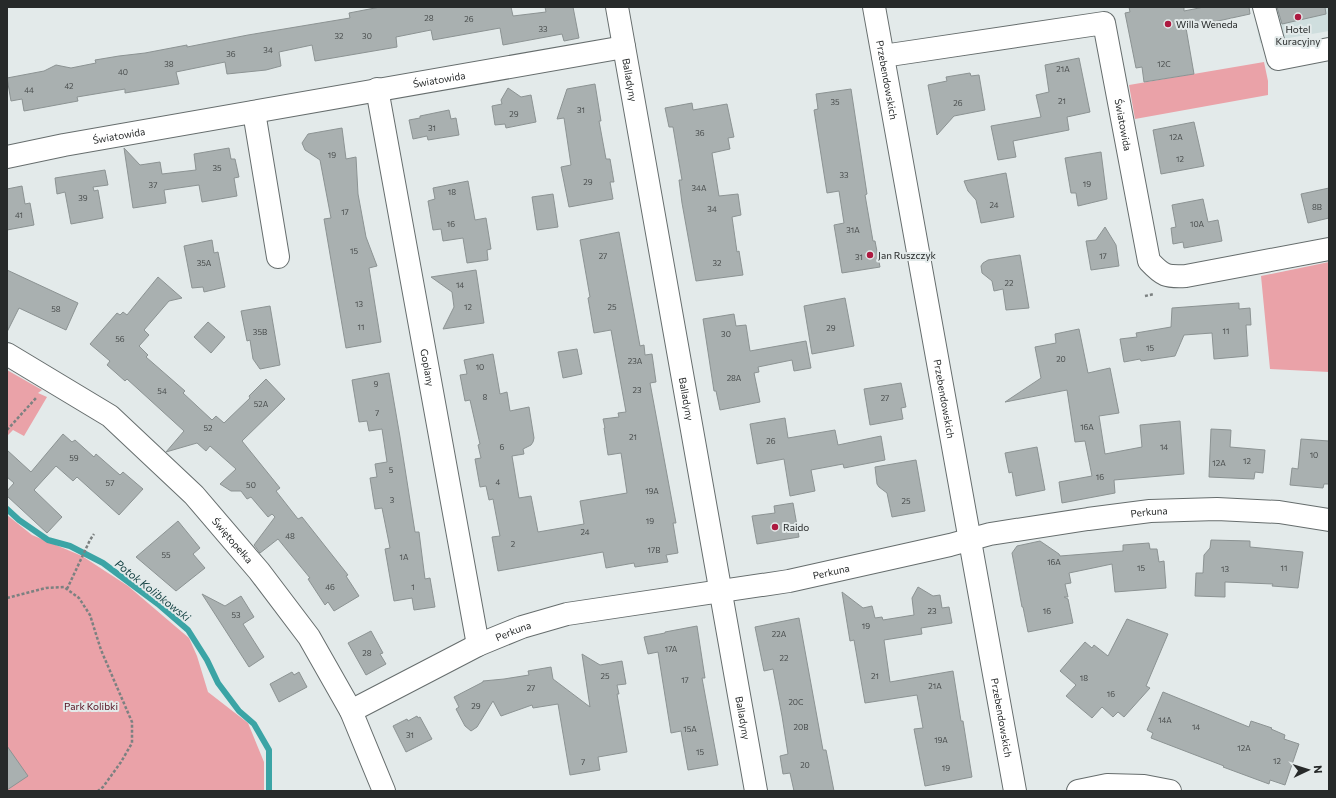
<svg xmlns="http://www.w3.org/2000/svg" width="1336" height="798" font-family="Commissioner,sans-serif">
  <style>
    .built { fill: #cfdede }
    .green { fill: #eaa2a8 }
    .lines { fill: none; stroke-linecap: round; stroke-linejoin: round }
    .stream { stroke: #3ba4a5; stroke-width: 6 }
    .building { fill: #a9b0b0; stroke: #8c9393 }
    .minor-casing { stroke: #666d6d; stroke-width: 24 }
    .path { stroke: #7c8181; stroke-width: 2.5; stroke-dasharray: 3 2; stroke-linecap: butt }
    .minor { stroke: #fff; stroke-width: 22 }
    .poi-dot { fill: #ad1940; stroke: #e3eaea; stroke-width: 1.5 }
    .labels { text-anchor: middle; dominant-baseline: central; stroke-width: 4; stroke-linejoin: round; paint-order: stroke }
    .number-label { font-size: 8px; fill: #484c4c }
    .poi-label { font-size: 10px; fill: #272a2a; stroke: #e3eaea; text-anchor: start }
    .street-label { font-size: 10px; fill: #272a2a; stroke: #e3eaea }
    .park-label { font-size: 10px; fill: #510c1c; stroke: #e3eaea }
    .water-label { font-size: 11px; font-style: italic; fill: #0f3e3f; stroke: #e3eaea }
  </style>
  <rect width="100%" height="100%" fill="#e3eaea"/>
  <path class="built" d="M 1253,7 L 1329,7 L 1329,31 L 1260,43 Z"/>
  <path class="green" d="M 1264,62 L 1268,81 L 1268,95 L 1135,119 L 1129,85 Z
    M 1329,262 L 1329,372 L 1270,369 L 1261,276 Z
    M 7,370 L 42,390 L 38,393 L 47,397 L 24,436 L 13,430 L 7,436 Z
    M 7,515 L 32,535 L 82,556 L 128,586 L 189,638 L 197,656 L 208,692 L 248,723 L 264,762 L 264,791 L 7,791 Z"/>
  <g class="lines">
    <path class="stream" d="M 7,509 L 19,520 L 48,540 L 70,546 L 103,563 L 158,604 L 188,630 L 207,660 L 218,683 L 239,711 L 254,724 L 269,750 L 269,791"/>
  </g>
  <path class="building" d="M 380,7 L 511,7 L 513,16 L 546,12 L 545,7 L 573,7 L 579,38 L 564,41 L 562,34 L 503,45 L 500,28 L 433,40 L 431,30 L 396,37 L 397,47 L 315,61 L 312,45 L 279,52 L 281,66 L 266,70 L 227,74 L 225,62 L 176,72 L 179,84 L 125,93 L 125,89 L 77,97 L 78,101 L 24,111 L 22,99 L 11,101 L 7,78 L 44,71 L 56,65 L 71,68 L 96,63 L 95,60 L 119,56 L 145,53 L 187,45 L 187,47 L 248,35 L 350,18 L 349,13 Z
    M 1129,7 L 1184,7 L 1184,11 L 1204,7 L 1249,7 L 1250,14 L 1186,28 L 1194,74 L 1144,82 L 1142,67 L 1136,68 L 1125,13 L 1130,12 Z
    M 1277,7 L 1325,7 L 1326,14 L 1282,24 Z
    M 1079,58 L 1090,112 L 1067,117 L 1069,130 L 1013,141 L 1016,157 L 998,160 L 991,126 L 1041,117 L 1036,95 L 1049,92 L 1045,65 Z
    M 970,73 L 971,76 L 979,75 L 985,110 L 954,116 L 937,135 L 928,85 L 947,81 L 946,77 Z
    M 595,84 L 601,121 L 599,121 L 606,159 L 610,159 L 614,182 L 610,182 L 613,199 L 569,207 L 561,167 L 571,165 L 564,118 L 557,119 L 567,89 Z
    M 508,88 L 521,97 L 531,95 L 536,122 L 506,128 L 505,124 L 495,125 L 492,106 L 502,104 L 501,100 Z
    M 851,89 L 867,194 L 865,195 L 873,241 L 875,241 L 880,267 L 842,273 L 834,225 L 844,223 L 839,191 L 827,193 L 814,110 L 818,109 L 816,94 Z
    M 692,103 L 693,110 L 727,104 L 734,137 L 728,138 L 730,149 L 712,153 L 719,196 L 738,194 L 741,215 L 732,217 L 737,252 L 739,251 L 743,275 L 696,281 L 682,203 L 679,180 L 682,180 L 673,127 L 669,127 L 665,108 Z
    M 449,110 L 451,119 L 456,118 L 459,135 L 428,140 L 427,136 L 413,139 L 409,120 L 420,118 L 420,116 Z
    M 1194,122 L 1204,166 L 1161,174 L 1153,130 Z
    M 342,128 L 346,159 L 356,157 L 358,194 L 366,237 L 377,266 L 369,268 L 381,342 L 346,348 L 324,219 L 331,218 L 320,160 L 305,150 L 302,143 L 308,134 Z
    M 124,148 L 140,165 L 160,162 L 162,174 L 196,170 L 194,154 L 229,148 L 231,159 L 235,159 L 239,177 L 234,178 L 237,196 L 202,202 L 199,185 L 164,190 L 166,203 L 133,208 Z
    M 1101,152 L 1107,199 L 1078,206 L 1076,193 L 1071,193 L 1065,158 Z
    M 105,170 L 108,185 L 93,187 L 94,191 L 98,190 L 103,218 L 71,224 L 65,192 L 57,194 L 55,178 Z
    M 1006,173 L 1014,217 L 981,223 L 976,200 L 968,191 L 964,181 Z
    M 468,181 L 475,220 L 486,218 L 491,249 L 487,250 L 488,260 L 467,263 L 463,238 L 443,241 L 441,229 L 433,230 L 428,201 L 435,199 L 433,188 Z
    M 22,186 L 25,204 L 30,203 L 34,225 L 7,230 L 7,189 Z
    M 1329,188 L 1329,218 L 1308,223 L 1301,194 Z
    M 553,194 L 558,227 L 537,230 L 532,197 Z
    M 1203,199 L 1208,222 L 1218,220 L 1222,241 L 1184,248 L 1183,242 L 1173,244 L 1171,228 L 1176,227 L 1172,205 Z
    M 1105,227 L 1116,245 L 1119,266 L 1091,270 L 1086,241 L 1096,240 Z
    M 619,232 L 640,346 L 644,345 L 645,355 L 652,354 L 656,382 L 650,383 L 676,523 L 673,523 L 678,553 L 666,555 L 668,562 L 635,567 L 634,563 L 606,568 L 603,552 L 498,571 L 492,537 L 500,536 L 493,499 L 489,500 L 486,486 L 480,487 L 475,459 L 481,458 L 478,445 L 480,444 L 470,400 L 465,401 L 460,375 L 467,374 L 464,360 L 493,354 L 500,394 L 507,392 L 510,411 L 529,407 L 534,438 L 533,442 L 531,445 L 523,449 L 524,454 L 512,456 L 519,498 L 531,496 L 538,532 L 584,524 L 580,501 L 627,493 L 621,453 L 608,455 L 604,428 L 605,428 L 603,419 L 619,417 L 618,413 L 626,412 L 611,330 L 594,333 L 588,298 L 590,297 L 580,240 Z
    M 212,240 L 214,253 L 218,252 L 225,287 L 204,292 L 203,287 L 192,288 L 184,246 Z
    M 1020,255 L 1029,308 L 1006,310 L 1003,289 L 994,291 L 992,281 L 982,273 L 981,266 L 983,263 L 988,260 Z
    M 7,270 L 78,303 L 66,330 L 19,308 L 7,332 Z
    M 476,270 L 484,323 L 443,329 L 454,307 L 452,292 L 431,277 Z
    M 158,277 L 182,298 L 169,301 L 144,330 L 149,335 L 139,346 L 148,355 L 146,357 L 185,391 L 183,393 L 212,420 L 216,416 L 224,423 L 250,398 L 249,396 L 266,379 L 285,399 L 242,441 L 280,488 L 276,491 L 298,519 L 302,517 L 348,575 L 346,576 L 359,596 L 334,611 L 328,602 L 325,605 L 308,579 L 310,578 L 278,539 L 260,553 L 254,545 L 275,517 L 272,514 L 268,517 L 251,497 L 247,499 L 241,491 L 231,491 L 220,484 L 236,469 L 210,446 L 206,451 L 197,443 L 166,452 L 184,431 L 127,379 L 125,381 L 107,365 L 110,361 L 90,344 L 117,313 L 120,315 L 123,312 L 127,315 Z
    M 845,298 L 854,346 L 812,354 L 804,306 Z
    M 1239,303 L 1239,309 L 1250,308 L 1251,325 L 1246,325 L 1248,356 L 1214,359 L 1212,333 L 1184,335 L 1175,356 L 1141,361 L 1140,359 L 1124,362 L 1120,339 L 1137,337 L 1136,333 L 1171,327 L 1172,308 Z
    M 270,306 L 280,365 L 260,369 L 253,359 L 250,340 L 247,341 L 241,311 Z
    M 734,314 L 736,326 L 746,325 L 750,351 L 806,341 L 811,368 L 794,371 L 792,360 L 758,367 L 759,372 L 754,373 L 760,402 L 720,410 L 716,391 L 714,391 L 703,319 Z
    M 208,322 L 225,337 L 211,353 L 194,337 Z
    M 1079,329 L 1088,373 L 1110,368 L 1119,413 L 1099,416 L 1105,454 L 1142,447 L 1140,425 L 1180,421 L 1184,474 L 1114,480 L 1115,493 L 1062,503 L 1059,482 L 1092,476 L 1085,441 L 1075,442 L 1067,390 L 1005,402 L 1041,378 L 1035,347 L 1056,343 L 1055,334 Z
    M 577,349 L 582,374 L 563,378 L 558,352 Z
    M 389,373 L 400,437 L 415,532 L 419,532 L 425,579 L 430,578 L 435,607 L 414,610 L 412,598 L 394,601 L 385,549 L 390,548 L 382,508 L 375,509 L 370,478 L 377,477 L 375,464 L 387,462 L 382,429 L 369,431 L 367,421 L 359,422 L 352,380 Z
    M 901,383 L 906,407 L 901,408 L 903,419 L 870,425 L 864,389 Z
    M 785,418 L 788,438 L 835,430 L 838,445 L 881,436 L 885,460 L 844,468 L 843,464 L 811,470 L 815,491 L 790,496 L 784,459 L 757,464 L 750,424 Z
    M 1211,429 L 1231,430 L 1230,447 L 1265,450 L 1263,473 L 1255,472 L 1254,479 L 1209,477 Z
    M 63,434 L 72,442 L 75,440 L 94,457 L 96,454 L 120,475 L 123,472 L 143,489 L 119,515 L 77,477 L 73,481 L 56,466 L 34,490 L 62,517 L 47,533 L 7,496 L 7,491 L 14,483 L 7,477 L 7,450 L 31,472 Z
    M 1301,439 L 1329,441 L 1329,484 L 1324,484 L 1323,488 L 1290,485 L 1292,468 L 1298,469 Z
    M 1037,447 L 1045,490 L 1016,496 L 1012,472 L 1009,473 L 1005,453 Z
    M 916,460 L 925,511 L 892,517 L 887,493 L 879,487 L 877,484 L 875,467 Z
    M 793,503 L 799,537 L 757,544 L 752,516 L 775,513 L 774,506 Z
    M 178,521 L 200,548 L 193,554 L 205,568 L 176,591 L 136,557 Z
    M 1211,540 L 1250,541 L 1250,547 L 1303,552 L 1298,588 L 1272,586 L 1273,584 L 1225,582 L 1225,597 L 1195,596 L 1196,573 L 1203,573 L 1204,555 L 1210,548 Z
    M 1040,541 L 1059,554 L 1060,556 L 1123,551 L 1123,545 L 1149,543 L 1150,549 L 1157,549 L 1159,562 L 1164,561 L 1166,588 L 1115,592 L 1112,564 L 1069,573 L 1071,583 L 1065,584 L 1068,597 L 1064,597 L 1068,599 L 1073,623 L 1028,632 L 1023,607 L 1022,607 L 1012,553 L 1017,546 Z
    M 918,587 L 933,596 L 940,595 L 942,608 L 949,607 L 952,623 L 921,628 L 922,634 L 884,640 L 890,682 L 953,671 L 961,721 L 963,721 L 972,777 L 925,786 L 914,729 L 923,728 L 917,695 L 865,703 L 854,640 L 850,641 L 842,592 L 863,608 L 872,606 L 875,618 L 882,617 L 883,620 L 914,615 L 912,598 Z
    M 202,594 L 225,606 L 241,596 L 254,617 L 243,624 L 264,657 L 249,667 Z
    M 799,618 L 823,750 L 826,750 L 834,791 L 794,791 L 790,773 L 783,774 L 780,756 L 788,754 L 782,716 L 773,669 L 764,671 L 755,627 Z
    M 1127,619 L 1168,634 L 1146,686 L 1150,688 L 1124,717 L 1118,712 L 1113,717 L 1102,707 L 1092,718 L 1066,696 L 1076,685 L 1060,671 L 1085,642 L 1092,648 L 1094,645 L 1108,656 Z
    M 697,626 L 705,678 L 702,678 L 718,765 L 688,770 L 681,731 L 671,733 L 658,652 L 648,654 L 644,637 L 665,633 L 665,632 Z
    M 371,631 L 383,653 L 380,654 L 386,664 L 366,675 L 348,643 Z
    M 582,654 L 600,665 L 622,661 L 626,684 L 617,685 L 619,694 L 617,694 L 627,752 L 598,757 L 600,770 L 570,775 L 558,704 L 533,708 L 532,705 L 501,716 L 493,701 L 477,727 L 471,731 L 465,726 L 456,709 L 459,707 L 454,697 L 483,682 L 483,681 L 504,679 L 529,675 L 528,671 L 551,667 L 553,679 L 590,707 Z
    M 292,672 L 294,675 L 299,672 L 307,687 L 279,702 L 270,684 Z
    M 1163,692 L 1249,727 L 1251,721 L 1272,728 L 1271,729 L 1285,735 L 1284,739 L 1299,744 L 1285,785 L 1270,780 L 1269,784 L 1223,767 L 1224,766 L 1151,738 L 1153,733 L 1147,730 Z
    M 417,716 L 418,718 L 420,717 L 432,739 L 406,752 L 393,726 L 407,719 L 408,721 Z
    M 7,746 L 28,776 L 7,790 Z"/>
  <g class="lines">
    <g class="minor-casing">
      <g id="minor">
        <path id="s1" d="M 617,7 L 756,791"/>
        <path id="s2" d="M 874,7 L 1015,791"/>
        <path d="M 1264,7 L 1278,59 L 1329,49"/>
        <path id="s3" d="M 883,56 L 1104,23 L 1149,261 C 1163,276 1166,277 1186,276 L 1329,249"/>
        <path id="s4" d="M 377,89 L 478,645"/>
        <path d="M 254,112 L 278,257"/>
        <path id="s5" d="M 7,157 L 64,145 L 624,47"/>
        <path id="s6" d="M 7,354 L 110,416 L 194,495 L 259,571 L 309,637 L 351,711 L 384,791"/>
        <path id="s7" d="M 351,711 L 478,645 L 522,627 L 567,614 L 789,581 L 950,545 L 990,534 L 1088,519 L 1150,511 L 1217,509 L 1279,512 L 1329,520"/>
        <path d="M 1078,791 L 1107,785 L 1144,786 L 1170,791"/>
      </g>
    </g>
    <path class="path" d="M 1145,296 L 1154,294
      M 7,430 L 36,398
      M 67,589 L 90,540 L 94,534
      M 7,598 L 46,588 L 64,587 L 79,598 L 90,615 L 101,650 L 132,722 L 132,743 L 121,762 L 103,787 L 98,791"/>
    <use href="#minor" class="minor"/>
  </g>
  <g class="poi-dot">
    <circle cx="1298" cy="17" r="4"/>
    <circle cx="1168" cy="24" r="4"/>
    <circle cx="870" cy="255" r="4"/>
    <circle cx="775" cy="527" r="4"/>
  </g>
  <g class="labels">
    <g class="number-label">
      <text x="429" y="18">28</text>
      <text x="469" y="19">26</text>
      <text x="543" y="29">33</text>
      <text x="339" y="36">32</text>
      <text x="367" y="36">30</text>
      <text x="268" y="50">34</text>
      <text x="231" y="54">36</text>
      <text x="169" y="64">38</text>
      <text x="1164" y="64">12C</text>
      <text x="1063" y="69">21A</text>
      <text x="123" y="72">40</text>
      <text x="69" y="86">42</text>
      <text x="29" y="90">44</text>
      <text x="1062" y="101">21</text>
      <text x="835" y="102">35</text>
      <text x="958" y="103">26</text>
      <text x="581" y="110">31</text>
      <text x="514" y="114">29</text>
      <text x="432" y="128">31</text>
      <text x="700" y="133">36</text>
      <text x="1176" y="137">12A</text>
      <text x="332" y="155">19</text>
      <text x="1180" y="159">12</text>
      <text x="217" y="168">35</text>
      <text x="844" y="175">33</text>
      <text x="588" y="182">29</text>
      <text x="1087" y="184">19</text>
      <text x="153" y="185">37</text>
      <text x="699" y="188">34A</text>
      <text x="452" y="192">18</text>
      <text x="83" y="198">39</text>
      <text x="994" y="205">24</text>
      <text x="1317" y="207">8B</text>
      <text x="712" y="209">34</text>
      <text x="345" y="212">17</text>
      <text x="19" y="215">41</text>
      <text x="451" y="224">16</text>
      <text x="1197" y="224">10A</text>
      <text x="853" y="230">31A</text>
      <text x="354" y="251">15</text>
      <text x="603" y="256">27</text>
      <text x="1103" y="256">17</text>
      <text x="859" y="257">31</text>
      <text x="204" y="263">35A</text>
      <text x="717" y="263">32</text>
      <text x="1009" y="283">22</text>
      <text x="460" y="285">14</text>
      <text x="359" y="304">13</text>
      <text x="468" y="307">12</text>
      <text x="612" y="307">25</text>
      <text x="56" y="309">58</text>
      <text x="361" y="327">11</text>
      <text x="831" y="328">29</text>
      <text x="1226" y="331">11</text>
      <text x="260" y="332">35B</text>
      <text x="726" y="334">30</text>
      <text x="120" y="339">56</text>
      <text x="1150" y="348">15</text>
      <text x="1061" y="359">20</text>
      <text x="635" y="361">23A</text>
      <text x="480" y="367">10</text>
      <text x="734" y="378">28A</text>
      <text x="376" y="384">9</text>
      <text x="637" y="390">23</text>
      <text x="162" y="391">54</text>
      <text x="485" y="397">8</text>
      <text x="885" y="398">27</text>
      <text x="261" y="404">52A</text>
      <text x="377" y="413">7</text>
      <text x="1087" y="427">16A</text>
      <text x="208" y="428">52</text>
      <text x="633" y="437">21</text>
      <text x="771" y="441">26</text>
      <text x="502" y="447">6</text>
      <text x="1164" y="447">14</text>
      <text x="1314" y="455">10</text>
      <text x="74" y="458">59</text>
      <text x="1247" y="461">12</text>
      <text x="1219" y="463">12A</text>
      <text x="391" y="470">5</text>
      <text x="1100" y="477">16</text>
      <text x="498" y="482">4</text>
      <text x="110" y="483">57</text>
      <text x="251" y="485">50</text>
      <text x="652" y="491">19A</text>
      <text x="392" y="500">3</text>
      <text x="906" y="501">25</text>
      <text x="650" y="521">19</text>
      <text x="585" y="532">24</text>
      <text x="290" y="536">48</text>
      <text x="513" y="544">2</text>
      <text x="654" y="550">17B</text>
      <text x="166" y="555">55</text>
      <text x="404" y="557">1A</text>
      <text x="1054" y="562">16A</text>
      <text x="1141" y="568">15</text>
      <text x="1284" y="568">11</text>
      <text x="1225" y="569">13</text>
      <text x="330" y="587">46</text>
      <text x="413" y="587">1</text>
      <text x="932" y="611">23</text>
      <text x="1047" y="611">16</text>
      <text x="236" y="615">53</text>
      <text x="866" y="626">19</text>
      <text x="779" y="634">22A</text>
      <text x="671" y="649">17A</text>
      <text x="367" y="653">28</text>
      <text x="784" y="658">22</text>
      <text x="605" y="676">25</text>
      <text x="875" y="676">21</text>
      <text x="1084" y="678">18</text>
      <text x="685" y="680">17</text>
      <text x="935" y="686">21A</text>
      <text x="531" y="688">27</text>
      <text x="1111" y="694">16</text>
      <text x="796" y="702">20C</text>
      <text x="476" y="706">29</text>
      <text x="1165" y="720">14A</text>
      <text x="801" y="727">20B</text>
      <text x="1196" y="727">14</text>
      <text x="690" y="729">15A</text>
      <text x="410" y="735">31</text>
      <text x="941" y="740">19A</text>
      <text x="1244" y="748">12A</text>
      <text x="700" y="752">15</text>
      <text x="1277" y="761">12</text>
      <text x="583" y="762">7</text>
      <text x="805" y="765">20</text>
      <text x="946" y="768">19</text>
    </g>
    <g class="poi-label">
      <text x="1176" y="24">Willa Weneda</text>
      <text x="1298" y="29" text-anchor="middle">Hotel<tspan x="1298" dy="12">Kuracyjny</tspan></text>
      <text x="878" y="255">Jan Ruszczyk</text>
      <text x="783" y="527">Raido</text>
    </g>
    <g class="street-label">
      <text stroke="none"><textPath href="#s5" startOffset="439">Światowida</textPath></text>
      <text stroke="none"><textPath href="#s1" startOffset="74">Balladyny</textPath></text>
      <text stroke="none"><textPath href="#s2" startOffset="74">Przebendowskich</textPath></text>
      <text stroke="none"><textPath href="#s3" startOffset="327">Światowida</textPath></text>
      <text stroke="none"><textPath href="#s5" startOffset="114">Światowida</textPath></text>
      <text stroke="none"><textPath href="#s4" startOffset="283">Goplany</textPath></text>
      <text stroke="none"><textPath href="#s1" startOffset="398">Balladyny</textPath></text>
      <text stroke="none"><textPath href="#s2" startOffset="398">Przebendowskich</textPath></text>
      <text stroke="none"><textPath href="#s7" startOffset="829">Perkuna</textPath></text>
      <text stroke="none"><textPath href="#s6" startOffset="295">Świętopełka</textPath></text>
      <text stroke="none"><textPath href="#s7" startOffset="505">Perkuna</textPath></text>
      <text stroke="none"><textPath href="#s7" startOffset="181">Perkuna</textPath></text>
      <text stroke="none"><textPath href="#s1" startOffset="722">Balladyny</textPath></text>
      <text stroke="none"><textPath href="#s2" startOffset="722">Przebendowskich</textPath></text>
    </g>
    <g class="park-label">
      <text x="91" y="706">Park Kolibki</text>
    </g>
    <g class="water-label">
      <text transform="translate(153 590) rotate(38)">Potok Kolibkowski</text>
    </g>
  </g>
  <rect width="1336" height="798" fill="none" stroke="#272a2a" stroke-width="16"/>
  <g transform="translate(1308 770) rotate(86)" stroke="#e3eaea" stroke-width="3" paint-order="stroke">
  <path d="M0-3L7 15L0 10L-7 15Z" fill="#272a2a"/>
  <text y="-6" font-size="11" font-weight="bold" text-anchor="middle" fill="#272a2a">N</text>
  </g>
</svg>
